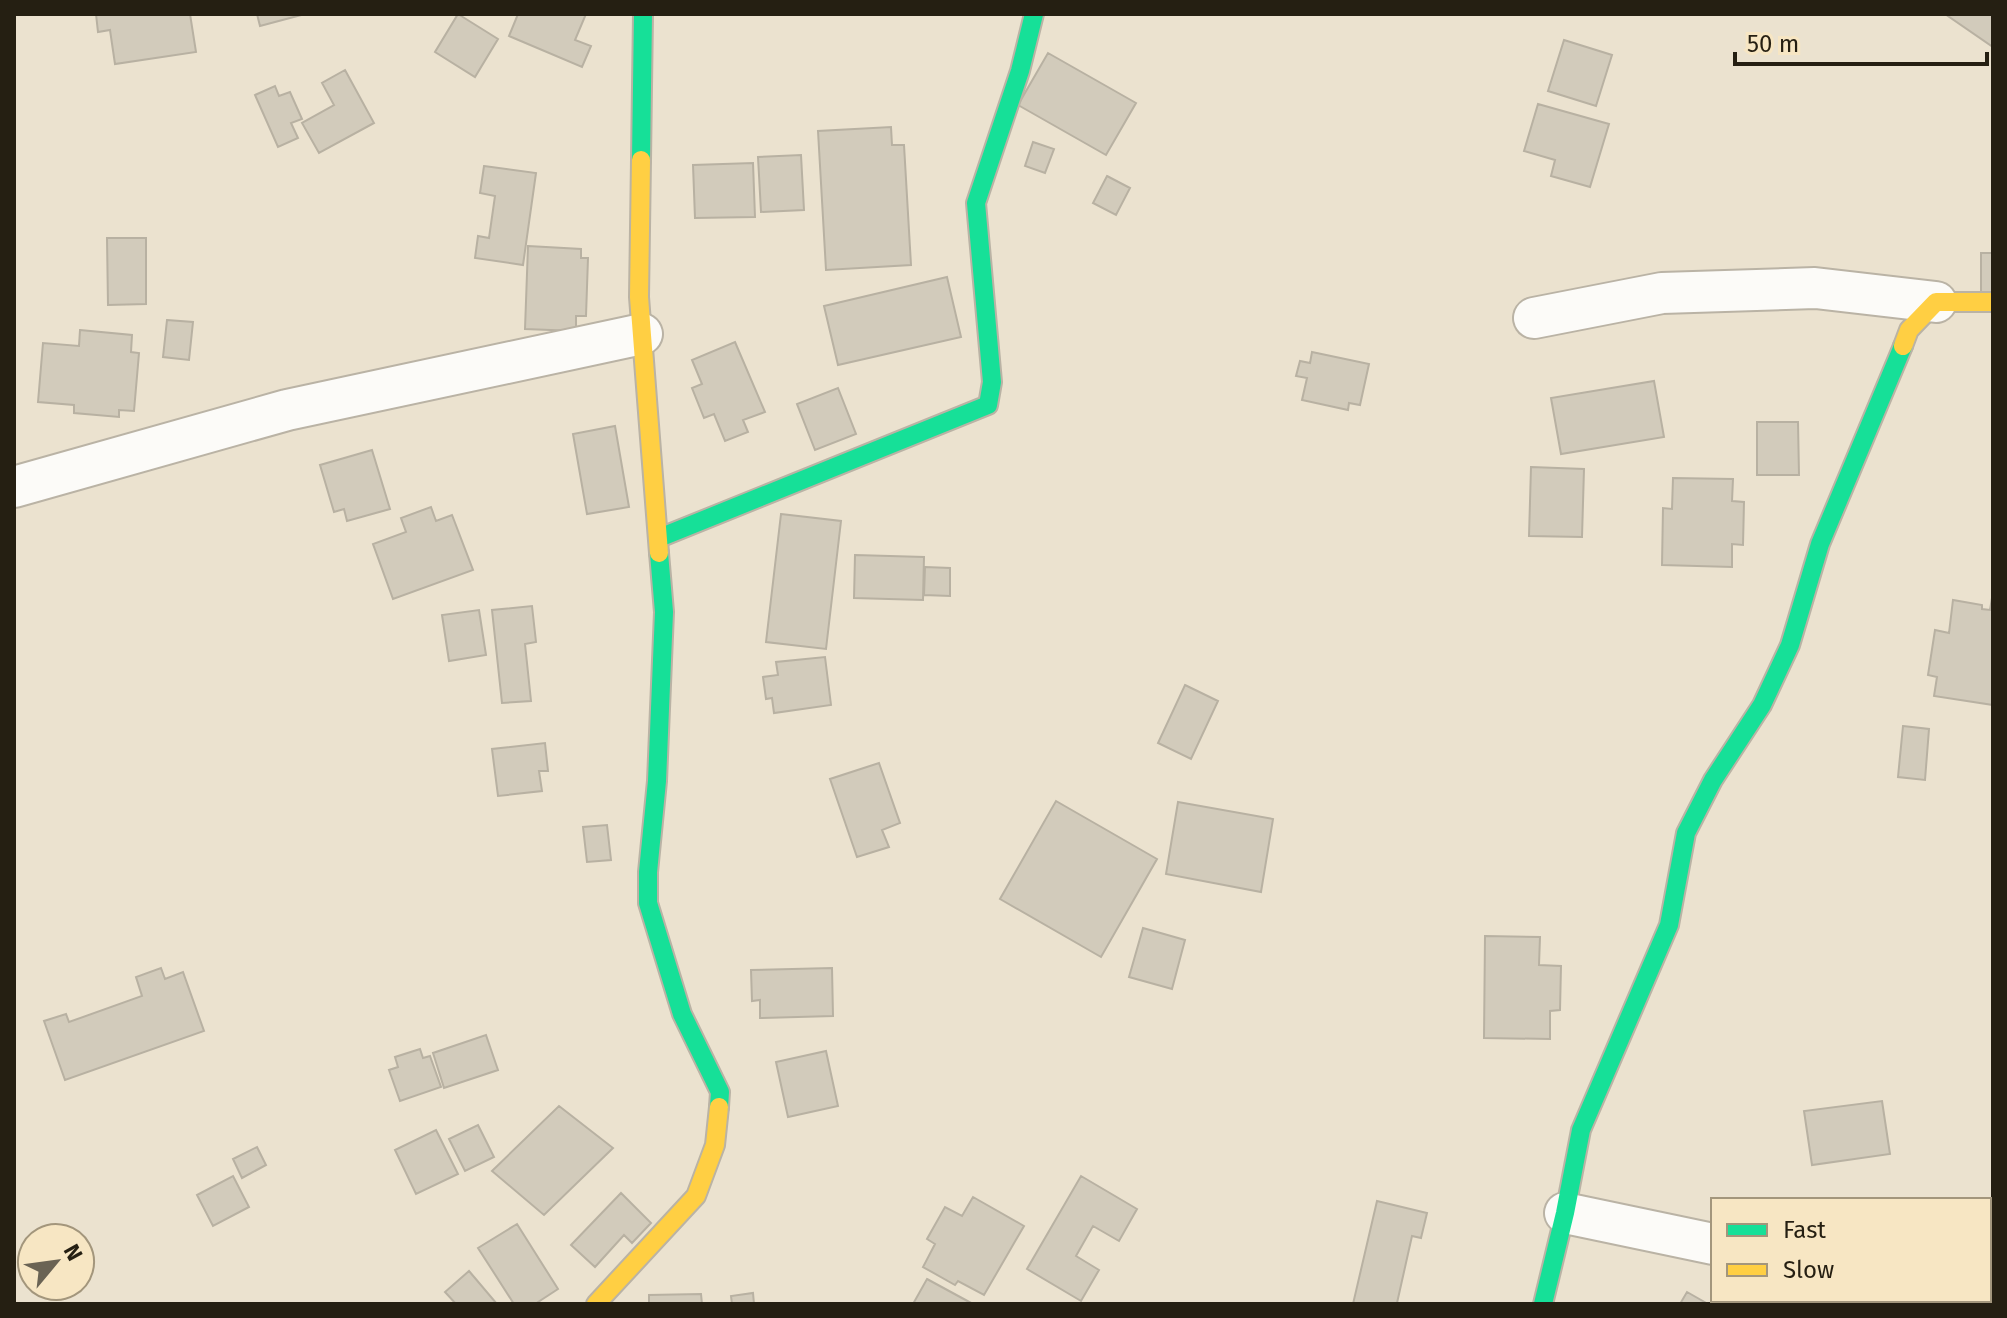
<svg xmlns="http://www.w3.org/2000/svg" width="2007" height="1318" font-family="'Fira Sans',sans-serif">
  <style>
    .building { fill: #d2cbbb; stroke: #b8b1a2; stroke-width: 2 }
    .lines { fill: none; stroke-linecap: round; stroke-linejoin: round }
    .street-casing { stroke: #bab3a5; stroke-width: 44 }
    .fast-casing { stroke: #bab3a5; stroke-width: 22 }
    .slow-casing { stroke: #bab3a5; stroke-width: 22 }
    .street { stroke: #fcfbf8; stroke-width: 40 }
    .fast { stroke: #16e098; stroke-width: 18 }
    .slow { stroke: #ffcf43; stroke-width: 18 }
  </style>
  <rect width="100%" height="100%" fill="#ebe2cf"/>
  <path class="building" d="M 96,14 L 190,14 L 196,52 L 115,64 L 110,30 L 98,32 Z
    M 257,14 L 305,14 L 260,26 Z
    M 458,14 L 498,39 L 475,77 L 435,52 Z
    M 518,14 L 586,14 L 575,40 L 591,46 L 582,67 L 509,36 Z
    M 1945,14 L 1993,14 L 1993,47 Z
    M 1564,40 L 1612,55 L 1596,106 L 1548,91 Z
    M 1048,53 L 1136,103 L 1106,155 L 1018,105 Z
    M 345,70 L 374,123 L 319,153 L 302,123 L 334,105 L 322,83 Z
    M 275,86 L 279,96 L 290,92 L 302,119 L 291,123 L 298,138 L 278,147 L 255,95 Z
    M 1538,104 L 1609,124 L 1590,187 L 1551,176 L 1555,160 L 1524,151 Z
    M 891,127 L 892,145 L 904,145 L 911,265 L 826,270 L 818,131 Z
    M 1033,142 L 1054,149 L 1045,173 L 1025,166 Z
    M 801,155 L 804,210 L 761,212 L 758,157 Z
    M 753,163 L 755,217 L 695,218 L 693,165 Z
    M 484,166 L 536,173 L 523,265 L 475,258 L 478,236 L 489,238 L 495,196 L 480,193 Z
    M 1107,176 L 1130,188 L 1116,215 L 1093,203 Z
    M 107,238 L 146,238 L 146,304 L 108,305 Z
    M 528,246 L 581,249 L 581,258 L 588,258 L 586,316 L 576,316 L 576,331 L 525,329 Z
    M 1981,253 L 1993,253 L 1993,293 L 1981,293 Z
    M 947,277 L 961,337 L 838,365 L 824,306 Z
    M 167,320 L 193,322 L 189,360 L 163,357 Z
    M 80,330 L 132,335 L 131,352 L 139,353 L 134,411 L 119,410 L 119,417 L 74,413 L 74,405 L 38,402 L 43,343 L 79,346 Z
    M 735,342 L 765,412 L 743,420 L 748,432 L 725,441 L 714,414 L 704,418 L 692,388 L 702,384 L 692,360 Z
    M 1312,352 L 1369,364 L 1360,405 L 1349,403 L 1348,410 L 1302,400 L 1307,378 L 1296,376 L 1300,361 L 1310,363 Z
    M 1654,381 L 1664,437 L 1561,454 L 1551,398 Z
    M 838,388 L 856,434 L 815,450 L 797,404 Z
    M 1757,422 L 1798,422 L 1799,475 L 1757,475 Z
    M 615,426 L 629,507 L 587,514 L 573,434 Z
    M 372,450 L 390,509 L 347,521 L 344,509 L 334,512 L 320,465 Z
    M 1531,467 L 1584,469 L 1582,537 L 1529,536 Z
    M 1673,478 L 1733,479 L 1732,501 L 1744,502 L 1743,545 L 1732,544 L 1732,567 L 1662,565 L 1663,508 L 1672,509 Z
    M 431,507 L 436,521 L 452,515 L 473,570 L 393,599 L 373,544 L 406,532 L 401,518 Z
    M 781,514 L 841,521 L 826,649 L 766,642 Z
    M 855,555 L 924,557 L 923,600 L 854,598 Z
    M 925,567 L 950,568 L 950,596 L 924,595 Z
    M 1993,592 L 1993,705 L 1934,696 L 1937,677 L 1928,675 L 1935,630 L 1949,633 L 1953,600 L 1982,605 L 1982,609 L 1990,610 Z
    M 532,606 L 536,642 L 525,644 L 531,701 L 502,703 L 492,610 Z
    M 479,610 L 486,655 L 449,661 L 442,615 Z
    M 825,657 L 831,705 L 774,713 L 772,698 L 766,699 L 763,677 L 778,675 L 776,662 Z
    M 1185,685 L 1218,701 L 1191,759 L 1158,743 Z
    M 1903,726 L 1929,729 L 1925,780 L 1898,777 Z
    M 545,743 L 548,771 L 539,771 L 542,791 L 498,796 L 492,749 Z
    M 879,763 L 900,823 L 882,830 L 889,847 L 857,857 L 830,779 Z
    M 1056,801 L 1157,859 L 1101,957 L 1000,899 Z
    M 1178,802 L 1273,819 L 1261,892 L 1166,874 Z
    M 607,825 L 611,860 L 587,862 L 583,827 Z
    M 1143,928 L 1185,940 L 1172,989 L 1129,977 Z
    M 1485,936 L 1540,937 L 1539,965 L 1561,966 L 1560,1010 L 1550,1011 L 1550,1039 L 1484,1038 Z
    M 161,968 L 165,979 L 183,972 L 204,1031 L 65,1080 L 44,1021 L 66,1014 L 69,1022 L 142,996 L 136,977 Z
    M 832,968 L 833,1016 L 760,1018 L 760,1000 L 752,1001 L 751,970 Z
    M 486,1035 L 498,1070 L 444,1088 L 433,1053 Z
    M 420,1049 L 423,1058 L 430,1056 L 441,1087 L 400,1101 L 389,1070 L 398,1067 L 395,1057 Z
    M 826,1051 L 838,1106 L 788,1117 L 776,1062 Z
    M 1882,1101 L 1890,1154 L 1812,1165 L 1804,1111 Z
    M 559,1106 L 613,1148 L 544,1215 L 492,1171 Z
    M 478,1125 L 494,1157 L 465,1171 L 449,1139 Z
    M 436,1130 L 458,1174 L 416,1194 L 395,1150 Z
    M 257,1147 L 266,1165 L 242,1178 L 233,1159 Z
    M 233,1176 L 249,1207 L 213,1226 L 197,1195 Z
    M 1081,1176 L 1137,1209 L 1119,1241 L 1093,1226 L 1076,1256 L 1099,1270 L 1081,1301 L 1027,1269 Z
    M 621,1193 L 651,1223 L 632,1243 L 624,1235 L 595,1267 L 571,1245 Z
    M 973,1197 L 1024,1226 L 984,1295 L 958,1281 L 955,1285 L 923,1267 L 935,1244 L 927,1239 L 945,1207 L 962,1216 Z
    M 1377,1201 L 1427,1213 L 1421,1238 L 1412,1236 L 1397,1303 L 1402,1304 L 1353,1304 Z
    M 517,1224 L 558,1289 L 535,1304 L 514,1304 L 478,1248 Z
    M 469,1271 L 497,1304 L 456,1304 L 445,1292 Z
    M 927,1279 L 973,1304 L 913,1304 Z
    M 1687,1292 L 1708,1304 L 1680,1304 Z
    M 753,1293 L 754,1304 L 732,1304 L 731,1296 Z
    M 701,1294 L 702,1304 L 649,1304 L 649,1295 Z"/>
  <g class="lines">
    <g class="street-casing">
      <path id="street" d="M 1534,318 L 1662,293 L 1815,288 L 1936,302
        M 14,487 L 287,410 L 642,334
        M 1565,1213 L 1713,1244
        M 1989,1269 L 1993,1269"/>
    </g>
    <g class="fast-casing">
      <path id="fast" d="M 641,160 L 643,14
        M 659,538 L 988,405 L 992,382 L 976,203 L 1020,71 L 1034,14
        M 659,553 L 664,612 L 657,781 L 648,872 L 648,903 L 682,1014 L 720,1092 L 719,1107
        M 1543,1304 L 1565,1213 L 1581,1130 L 1669,925 L 1686,833 L 1713,780 L 1762,705 L 1790,645 L 1820,544 L 1903,346"/>
    </g>
    <g class="slow-casing">
      <path id="slow" d="M 641,160 L 639,297 L 659,553
        M 1903,346 L 1909,330 L 1936,302 L 1993,302
        M 596,1304 L 696,1196 L 715,1145 L 719,1107"/>
    </g>
    <use href="#street" class="street"/>
    <use href="#fast" class="fast"/>
    <use href="#slow" class="slow"/>
  </g>
  <rect width="2007" height="1318" fill="none" stroke="#251f12" stroke-width="32"/>
  <rect x="1711" y="1198" width="280" height="104" fill="#f7e6c3" stroke="#a3967c" stroke-width="2"/>
  <rect x="1727" y="1224" width="40" height="12" fill="#16e098" stroke="#a3967c" stroke-width="2"/>
  <text x="1783" y="1238" font-size="24" fill="#251f12">Fast</text>
  <rect x="1727" y="1264" width="40" height="12" fill="#ffcf43" stroke="#a3967c" stroke-width="2"/>
  <text x="1783" y="1278" font-size="24" fill="#251f12">Slow</text>
  <g transform="translate(56 1262) rotate(61)"><circle r="38" fill="#f7e6c3" stroke="#a3967c" stroke-width="2"/>
  <path d="M0-6L14 30L0 20L-14 30Z" fill="#6a6354"/>
  <text y="-12" font-size="22" font-weight="bold" text-anchor="middle" fill="#251f12">N</text>
  </g>
  <path d="M1735 52v12h252v-12" fill="none" stroke="#251f12" stroke-width="4"/>
  <text x="1747" y="52" font-size="24" fill="#251f12" stroke="#f7e6c3" stroke-width="6" paint-order="stroke">50 m</text>
</svg>
